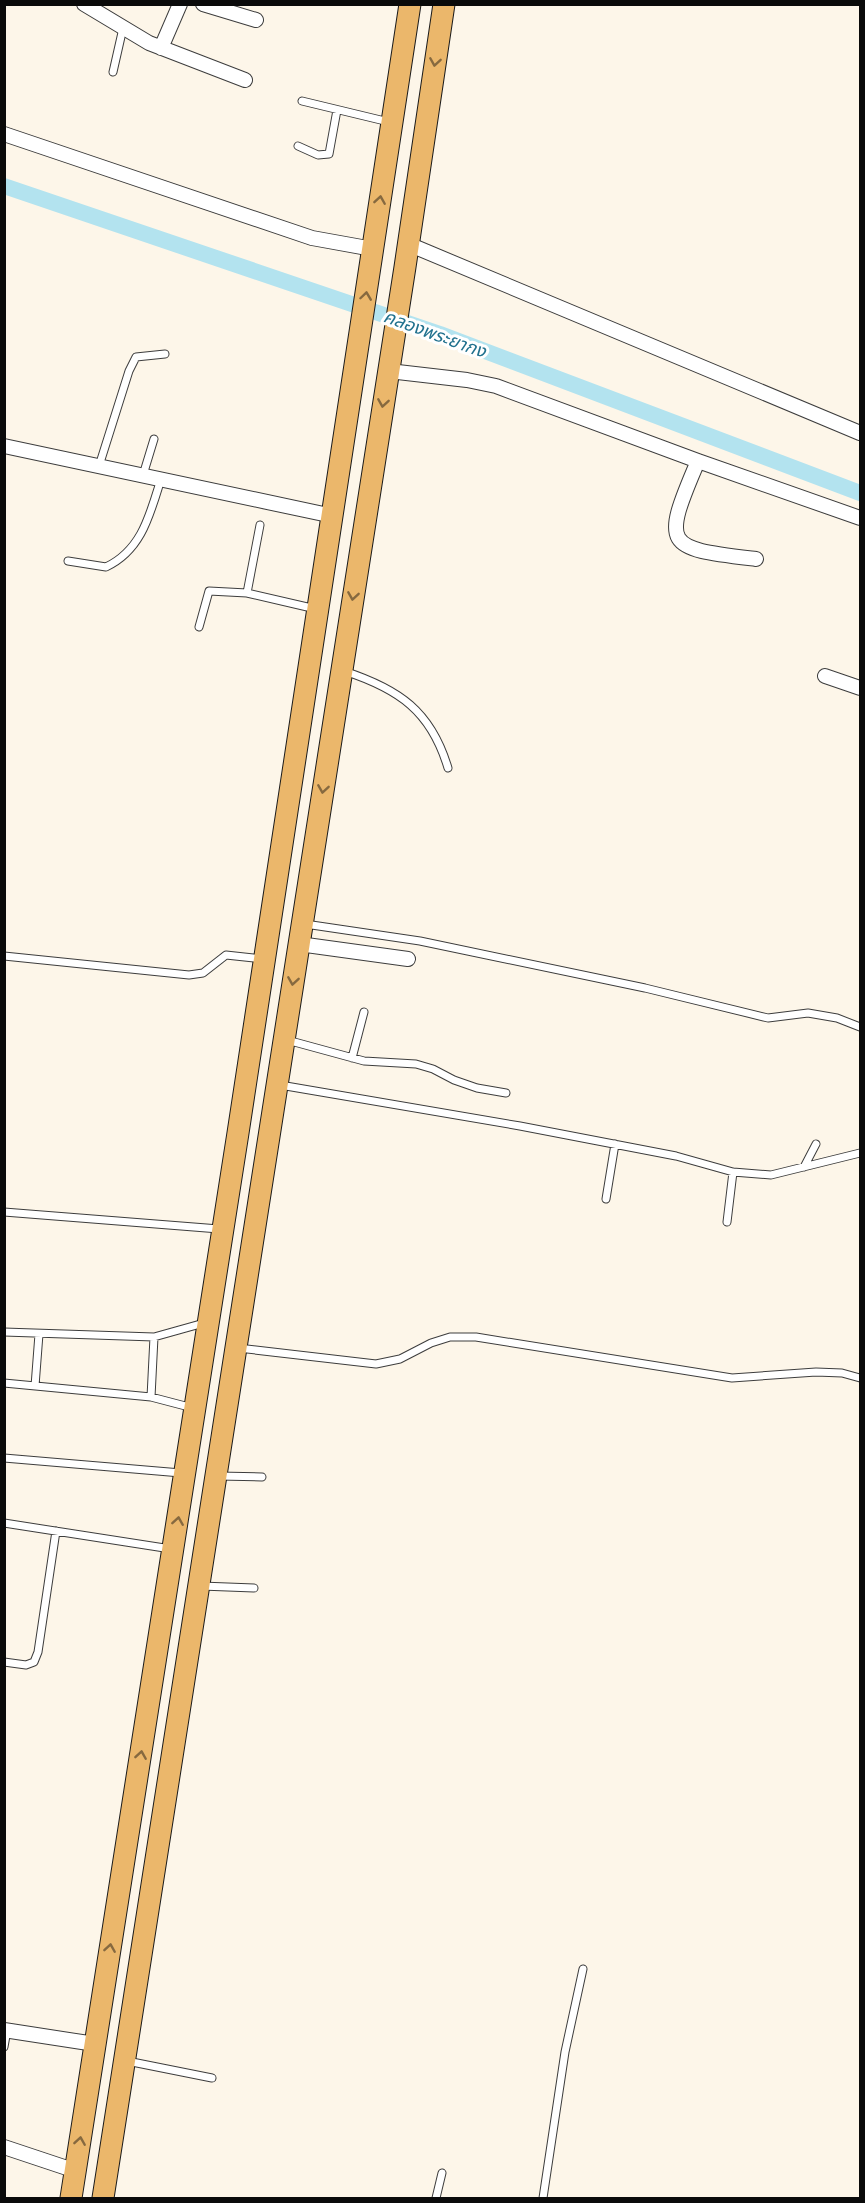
<svg xmlns="http://www.w3.org/2000/svg" width="865" height="2203" font-family="'PT Serif','Noto Sans Thai',serif">
  <style>
    .lines { fill: none; stroke-linecap: round; stroke-linejoin: round }
    .canal { stroke: #b3e3ef; stroke-width: 16 }
    .service-casing { stroke: #3d3d3d; stroke-width: 9 }
    .minor-casing { stroke: #3d3d3d; stroke-width: 16 }
    .primary-casing { stroke: #1b1b1b; stroke-width: 23 }
    .service { stroke: #fff; stroke-width: 7 }
    .minor { stroke: #fff; stroke-width: 14 }
    .primary { stroke: #ebb76b; stroke-width: 21 }
    .oneway { stroke: #86693f }
    .labels { text-anchor: middle; dominant-baseline: central; stroke-width: 6; stroke-linejoin: round; paint-order: stroke }
    .water-label { font-size: 18px; font-style: italic; fill: #21718e; stroke: #fff }
  </style>
  <rect width="100%" height="100%" fill="#fdf6e9"/>
  <g class="lines">
    <path class="canal" d="M 4,186 L 440,334 L 860,493"/>
    <g class="service-casing">
      <path id="service" d="M 113,72 L 123,28
        M 302,101 L 389,122
        M 298,146 L 318,155 L 329,154 L 337,110
        M 99,466 L 129,371 L 136,357 L 165,354
        M 143,475 L 154,439
        M 260,525 L 247,593 L 316,609
        M 68,561 L 106,567 C 142,550 150,514 161,479
        M 199,627 L 209,591 L 247,593
        M 344,671 C 399,689 431,711 448,768
        M 305,924 L 420,941 L 645,988 L 768,1018 L 808,1013 L 837,1018 L 860,1027
        M 4,956 L 189,975 L 203,973 L 226,955 L 263,959
        M 287,1040 L 364,1061 L 416,1064 L 433,1069 L 454,1080 L 477,1088 L 506,1093
        M 352,1058 L 364,1012
        M 280,1085 L 520,1126 L 676,1156 L 733,1172 L 771,1175 L 860,1153
        M 804,1167 L 816,1144
        M 606,1199 L 615,1144
        M 4,1212 L 219,1229
        M 727,1222 L 733,1172
        M 4,1332 L 154,1337 L 204,1323
        M 238,1348 L 376,1364 L 400,1359 L 431,1343 L 450,1337 L 476,1337 L 732,1378 L 816,1372 L 842,1373 L 860,1378
        M 4,1383 L 151,1397 L 193,1408
        M 35,1386 L 39,1334
        M 151,1397 L 154,1337
        M 4,1458 L 181,1473
        M 218,1476 L 262,1477
        M 4,1523 L 171,1549
        M 201,1586 L 254,1588
        M 4,1662 L 26,1665 L 34,1662 L 38,1652 L 56,1531
        M 4,2047 L 7,2030
        M 127,2061 L 212,2078
        M 436,2198 L 442,2173
        M 543,2198 L 565,2052 L 583,1969"/>
    </g>
    <g class="minor-casing">
      <path id="minor" d="M 84,4 L 149,43 L 245,80
        M 203,4 L 256,20
        M 161,48 L 180,4
        M 4,134 L 312,238 L 373,249
        M 408,244 L 860,433
        M 389,371 L 467,380 L 496,386 L 698,461 L 860,518
        M 4,446 L 333,516
        M 698,461 C 660,549 666,548 756,559
        M 825,676 L 860,688
        M 299,944 L 408,959
        M 4,2030 L 95,2044
        M 4,2147 L 76,2171"/>
    </g>
    <g class="primary-casing">
      <path id="primary" d="M 71,2198 L 238,1133 L 410,4
        M 103,2198 L 405,267 L 444,4"/>
    </g>
    <use href="#service" class="service"/>
    <use href="#minor" class="minor"/>
    <use href="#primary" class="primary"/>
  </g>
  <defs><path id="oneway-chevron" d="M-2-3.5L2.5 0L-2 3.5" fill="none" stroke-width="1.6" stroke-linecap="round" stroke-linejoin="round" transform="scale(1.5)"/></defs>
  <g class="oneway">
    <use href="#oneway-chevron" transform="translate(435 62) rotate(99)"/>
    <use href="#oneway-chevron" transform="translate(380 200) rotate(-81)"/>
    <use href="#oneway-chevron" transform="translate(366 296) rotate(-82)"/>
    <use href="#oneway-chevron" transform="translate(383 403) rotate(99)"/>
    <use href="#oneway-chevron" transform="translate(353 596) rotate(99)"/>
    <use href="#oneway-chevron" transform="translate(323 789) rotate(99)"/>
    <use href="#oneway-chevron" transform="translate(293 981) rotate(99)"/>
    <use href="#oneway-chevron" transform="translate(178 1521) rotate(-81)"/>
    <use href="#oneway-chevron" transform="translate(141 1755) rotate(-81)"/>
    <use href="#oneway-chevron" transform="translate(110 1948) rotate(-81)"/>
    <use href="#oneway-chevron" transform="translate(80 2141) rotate(-81)"/>
  </g>
  <g class="labels">
    <g class="water-label">
      <text transform="translate(435 333) rotate(20)">คลองพระยากง</text>
    </g>
  </g>
  <rect width="865" height="2203" fill="none" stroke="#0a0a0a" stroke-width="12"/>
</svg>
